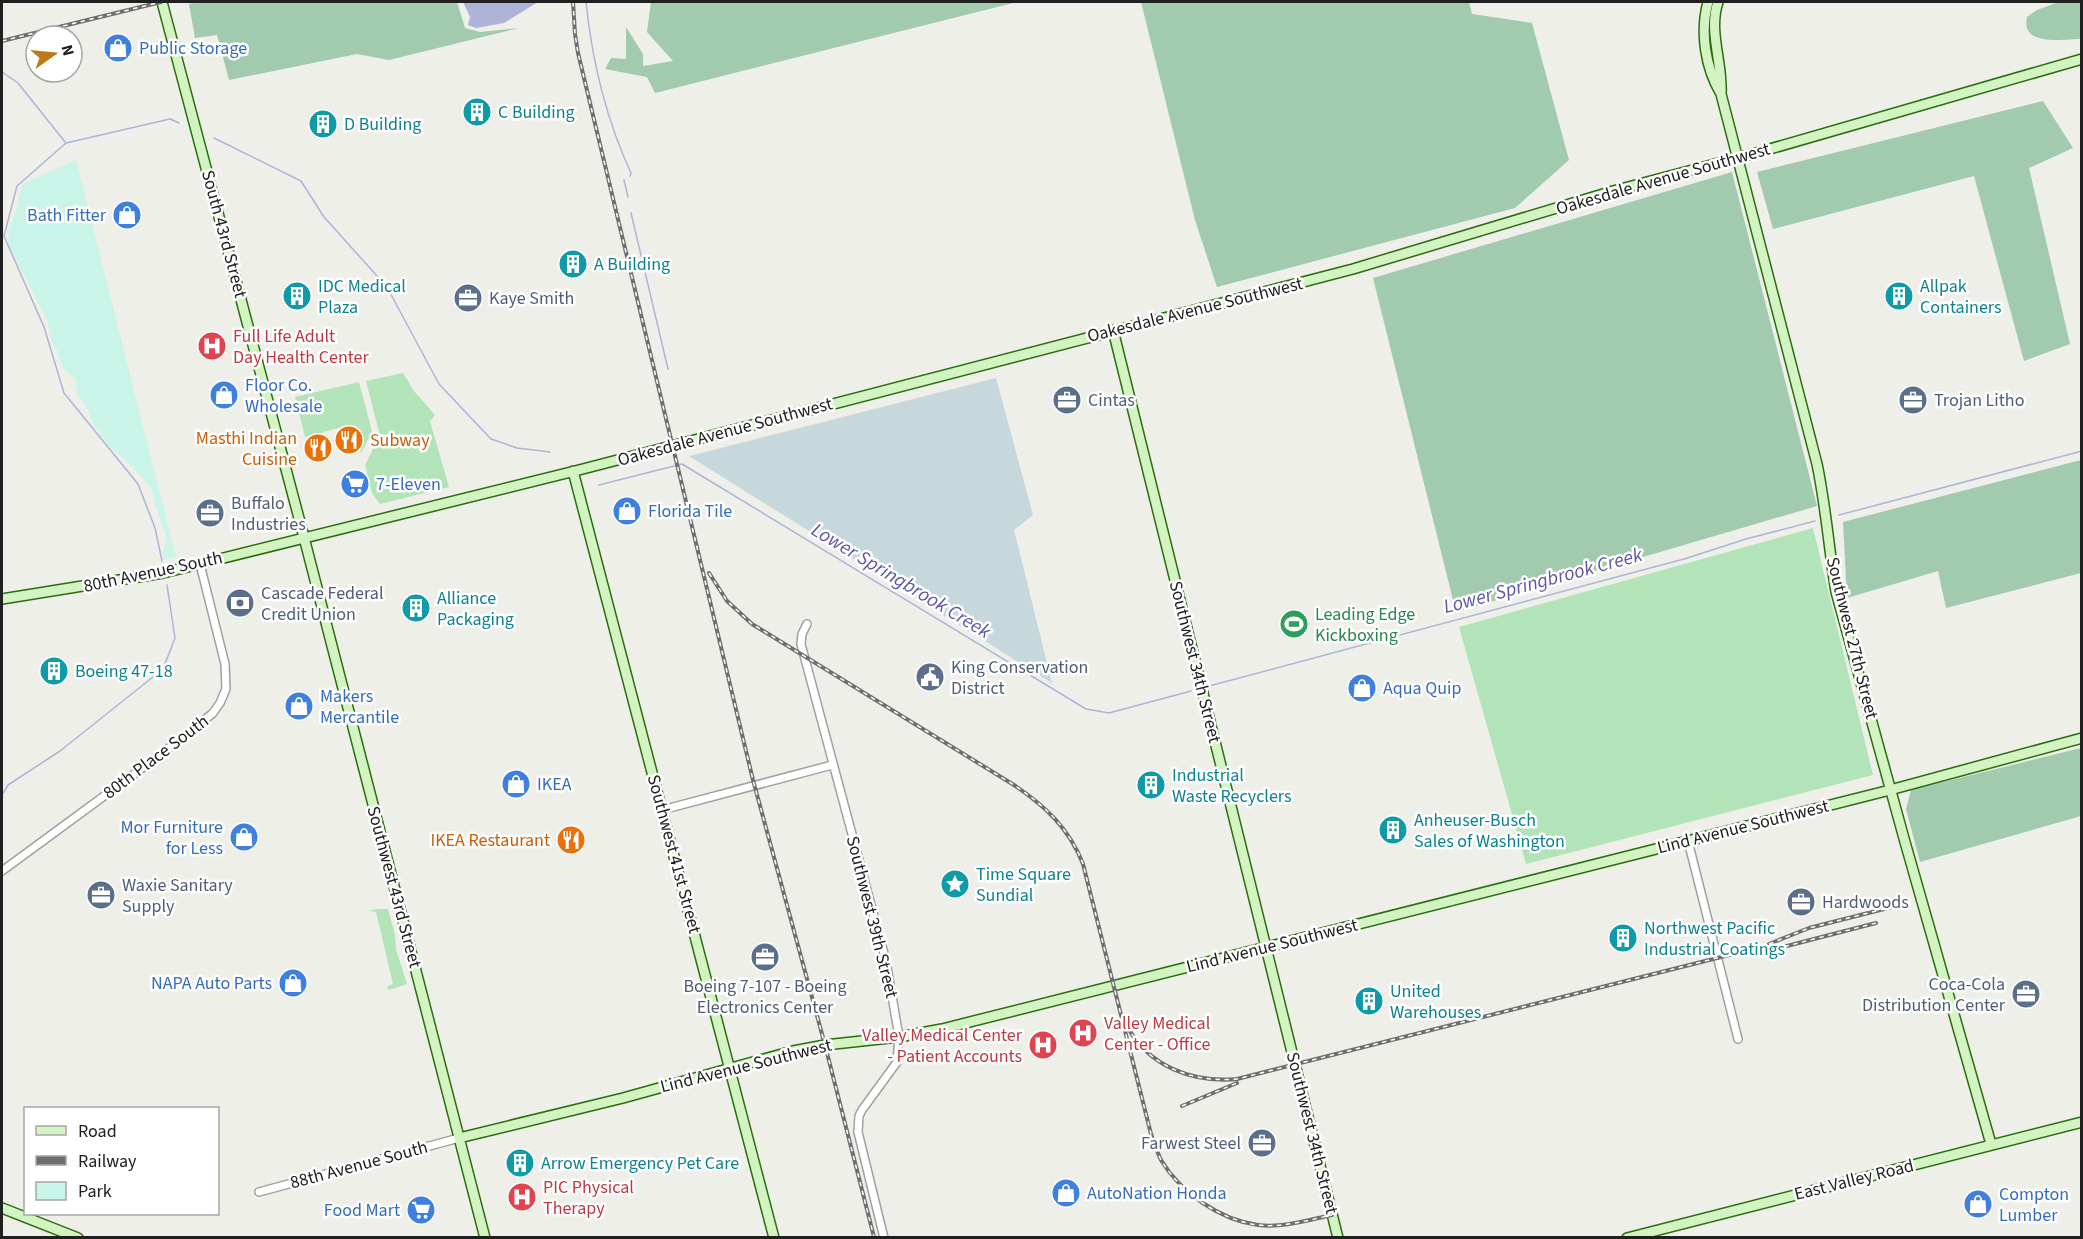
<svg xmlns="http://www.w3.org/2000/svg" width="2083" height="1239" font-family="'Source Sans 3',sans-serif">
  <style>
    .grass { fill: #b3e4b9 }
    .forest { fill: #a1caae }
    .wetland { fill: #c6d8dc }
    .park { fill: #caf4e7 }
    .water { fill: #adb4d8 }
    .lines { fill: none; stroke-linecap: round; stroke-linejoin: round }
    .stream { stroke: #adb4d8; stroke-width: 1.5 }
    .street-casing { stroke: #a1a1a1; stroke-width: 10 }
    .secondary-casing { stroke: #2b6d11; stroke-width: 12 }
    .street { stroke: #fff; stroke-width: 7 }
    .secondary { stroke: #d3f3c2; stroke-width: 9 }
    .rail-casing { stroke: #6e6e6e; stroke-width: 4 }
    .rail { stroke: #fff; stroke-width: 1.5; stroke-dasharray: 4.5; stroke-linecap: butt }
    .labels { text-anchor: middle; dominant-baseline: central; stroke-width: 5; stroke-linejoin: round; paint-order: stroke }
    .shop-label { font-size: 18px; fill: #366cbe; stroke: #fff; text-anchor: start }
    .culture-label { font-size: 18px; fill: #0d838f; stroke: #fff; text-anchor: start }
    .street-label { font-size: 18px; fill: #202020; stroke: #fff }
    .service-label { font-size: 18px; fill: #4e5e75; stroke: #fff; text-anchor: start }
    .health-label { font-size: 18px; fill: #be3a42; stroke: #fff; text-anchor: start }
    .food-label { font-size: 18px; fill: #c56008; stroke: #fff; text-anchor: end }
    .leisure-label { font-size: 18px; fill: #27864d; stroke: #fff; text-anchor: start }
    .water-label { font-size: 20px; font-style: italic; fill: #5f56a6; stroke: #fff }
  </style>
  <rect width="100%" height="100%" fill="#edefe8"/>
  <path class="grass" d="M 403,373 L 414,391 L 435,415 L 430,421 L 449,487 L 380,504 L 372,493 L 365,465 L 378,439 L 379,432 L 366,381 Z
    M 359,382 L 372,432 L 361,453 L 354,428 L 349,425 L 305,437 L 295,397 Z
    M 1813,528 L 1873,775 L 1526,864 L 1459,627 Z
    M 377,909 L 388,909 L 395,935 L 396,949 L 407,984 L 389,990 L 387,987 L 393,984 L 376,912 L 369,911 Z"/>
  <path class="forest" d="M 199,2 L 457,2 L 465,28 L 480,32 L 519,28 L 389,60 L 357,54 L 229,80 L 217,35 L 195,38 L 189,4 Z
    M 651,2 L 1017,2 L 655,93 L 647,77 L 605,69 L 611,58 L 626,59 L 626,27 L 643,54 L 643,66 L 673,61 L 647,32 Z
    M 1141,2 L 1469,2 L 1472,14 L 1532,23 L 1569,160 L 1515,208 L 1217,287 L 1195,220 Z
    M 2059,2 L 2081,2 L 2081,39 C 2064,39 2020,47 2027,17 L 2037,10 Z
    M 2043,101 L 2073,148 L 2029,168 L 2070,344 L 2024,361 L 1974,176 L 1773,229 L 1757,172 Z
    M 1732,172 L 1817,506 L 1456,612 L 1373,278 Z
    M 2081,460 L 2081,573 L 1946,608 L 1938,571 L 1847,598 L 1843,522 Z
    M 2081,748 L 2081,816 L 1920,862 L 1906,809 L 1911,790 Z"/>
  <path class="wetland" d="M 996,378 L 1033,515 L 1014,530 L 1052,683 L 689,456 Z"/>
  <path class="park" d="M 76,160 L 176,557 L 163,560 L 163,552 L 167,538 L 156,508 L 152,489 L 132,466 L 110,447 L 93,423 L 86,406 L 77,394 L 76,379 L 63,368 L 58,352 L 51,339 L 48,322 L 8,244 L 9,229 L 17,208 L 22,184 Z"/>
  <path class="water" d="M 463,2 L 538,2 L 504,23 L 476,28 L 468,25 L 470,17 Z"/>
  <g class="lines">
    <path class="stream" d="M 586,2 C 592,60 606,119 631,173 L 630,176
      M 2,72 L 18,83 L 65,142
      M 214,138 L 301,181 L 324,217 L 387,287 L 439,384 L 491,439 L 517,448 L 550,452
      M 624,180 L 628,197
      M 631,213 L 668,369
      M 599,485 L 682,464 L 1086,709 L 1109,713 L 1191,691
      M 1839,515 L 2082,451
      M 162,561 L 155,528 L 138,484 L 64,393 L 44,327 L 4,236 L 17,186 L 66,143 L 170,119 L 179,123
      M 1209,686 L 1684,559 L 1746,539 L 1815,521
      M 2,795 L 8,785 L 60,751 L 163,669 L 175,638 L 167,585"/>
    <g class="street-casing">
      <path id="street" d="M 807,624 L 802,634 L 801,644 L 886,961 L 899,1037 L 897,1062 L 862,1110 L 859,1116 L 858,1132 L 884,1238
        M 662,810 L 832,765
        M 1688,841 L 1738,1039
        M 2,871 L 164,752 L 213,713 L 220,703 L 226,689 L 225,664 L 200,564
        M 259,1192 L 459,1138"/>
    </g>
    <g class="secondary-casing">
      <path id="secondary" d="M 162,2 L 300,522 L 485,1238
        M 1708,2 C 1700,32 1705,67 1721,94 L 1817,464 C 1826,507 1829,550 1836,592 L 1905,842 L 1991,1144
        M 1718,2 C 1708,32 1723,63 1721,94
        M 1113,330 L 1338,1238
        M 573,471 L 774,1238
        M 2,599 L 163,573 L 579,470 L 1353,269 L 1613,191 L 1749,155 L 2082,59
        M 459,1138 L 623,1098 L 793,1051 L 825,1045 L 899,1037 L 942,1029 L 1890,790 L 2082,738
        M 2,1208 L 78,1238
        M 1627,1238 L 2082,1122"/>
    </g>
    <use href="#street" class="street"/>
    <use href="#secondary" class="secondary"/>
    <g class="rail-casing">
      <path id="rail" d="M 573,2 L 575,34 L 578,53 L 753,780 L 825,1045 L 874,1237
        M 2,41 L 161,2
        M 709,573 L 727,601 L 752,624 L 1014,785 C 1045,806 1069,828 1083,864 L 1151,1134 C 1154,1142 1157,1152 1161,1160 C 1181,1193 1220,1220 1258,1225 C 1283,1228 1308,1220 1332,1215
        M 1769,944 L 1809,928 L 1892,907
        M 1127,1026 C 1149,1067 1193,1083 1237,1079 L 1729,955 L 1783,947 L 1876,923
        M 1182,1106 L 1237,1083"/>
    </g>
    <use href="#rail" class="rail"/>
  </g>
  <defs>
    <g id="shop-disc" transform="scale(1.5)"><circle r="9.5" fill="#3f7fe0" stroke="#fff"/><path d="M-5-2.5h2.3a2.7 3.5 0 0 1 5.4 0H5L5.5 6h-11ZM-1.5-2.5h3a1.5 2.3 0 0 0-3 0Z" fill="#fff"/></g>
    <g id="building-disc" transform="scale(1.5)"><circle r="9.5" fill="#0f9aa8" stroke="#fff"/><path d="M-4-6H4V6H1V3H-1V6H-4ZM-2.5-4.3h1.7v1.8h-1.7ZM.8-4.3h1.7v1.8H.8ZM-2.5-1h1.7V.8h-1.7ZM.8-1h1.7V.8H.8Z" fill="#fff"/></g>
    <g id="office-disc" transform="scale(1.5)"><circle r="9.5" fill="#5c6f8a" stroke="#fff"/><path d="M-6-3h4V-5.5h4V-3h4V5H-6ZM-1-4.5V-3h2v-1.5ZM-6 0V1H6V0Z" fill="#fff"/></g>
    <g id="hospital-disc" transform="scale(1.5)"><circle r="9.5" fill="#e0444e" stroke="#fff"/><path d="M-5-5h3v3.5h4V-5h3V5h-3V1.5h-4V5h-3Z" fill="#fff"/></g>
    <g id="restaurant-disc" transform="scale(1.5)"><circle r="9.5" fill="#e8710a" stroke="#fff"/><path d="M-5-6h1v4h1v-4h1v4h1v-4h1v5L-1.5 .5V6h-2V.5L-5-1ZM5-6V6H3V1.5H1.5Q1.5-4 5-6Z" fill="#fff"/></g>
    <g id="supermarket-disc" transform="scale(1.5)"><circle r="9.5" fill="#3f7fe0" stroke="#fff"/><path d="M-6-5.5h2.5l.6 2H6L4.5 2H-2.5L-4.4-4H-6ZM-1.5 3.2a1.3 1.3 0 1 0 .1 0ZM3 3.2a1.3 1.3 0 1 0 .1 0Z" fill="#fff"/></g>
    <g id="bank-disc" transform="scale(1.5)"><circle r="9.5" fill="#5c6f8a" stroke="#fff"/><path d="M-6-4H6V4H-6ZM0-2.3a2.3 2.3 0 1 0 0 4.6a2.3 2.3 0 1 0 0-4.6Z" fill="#fff"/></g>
    <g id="stadium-disc" transform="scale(1.5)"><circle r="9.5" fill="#2e9e5b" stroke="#fff"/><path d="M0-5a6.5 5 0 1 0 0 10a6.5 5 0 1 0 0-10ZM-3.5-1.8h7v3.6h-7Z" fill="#fff"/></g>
    <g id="civic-disc" transform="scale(1.5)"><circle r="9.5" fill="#5c6f8a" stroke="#fff"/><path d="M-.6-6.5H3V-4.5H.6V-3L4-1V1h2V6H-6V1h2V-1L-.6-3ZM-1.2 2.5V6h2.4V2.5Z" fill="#fff"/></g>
    <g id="sight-disc" transform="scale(1.5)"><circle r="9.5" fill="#0f9aa8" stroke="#fff"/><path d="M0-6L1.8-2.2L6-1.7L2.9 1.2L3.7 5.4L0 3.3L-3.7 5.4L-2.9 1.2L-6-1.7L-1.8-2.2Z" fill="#fff"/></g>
  </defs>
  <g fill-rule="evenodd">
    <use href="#shop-disc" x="118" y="48"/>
    <use href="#building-disc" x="477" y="112"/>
    <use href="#building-disc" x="323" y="124"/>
    <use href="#shop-disc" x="127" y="215"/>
    <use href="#building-disc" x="573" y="264"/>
    <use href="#building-disc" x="297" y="296"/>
    <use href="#building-disc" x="1899" y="296"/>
    <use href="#office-disc" x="468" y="298"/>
    <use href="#hospital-disc" x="212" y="346"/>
    <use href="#shop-disc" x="224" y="395"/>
    <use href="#office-disc" x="1067" y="400"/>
    <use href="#office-disc" x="1913" y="400"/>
    <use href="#restaurant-disc" x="349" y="440"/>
    <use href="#restaurant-disc" x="318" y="448"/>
    <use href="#supermarket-disc" x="355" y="484"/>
    <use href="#shop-disc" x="627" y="511"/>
    <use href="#office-disc" x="210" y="513"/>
    <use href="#bank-disc" x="240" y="603"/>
    <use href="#building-disc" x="416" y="608"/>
    <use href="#stadium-disc" x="1294" y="624"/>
    <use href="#building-disc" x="54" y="671"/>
    <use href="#civic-disc" x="930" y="677"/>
    <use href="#shop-disc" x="1362" y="688"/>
    <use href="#shop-disc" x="299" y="706"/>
    <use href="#shop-disc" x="516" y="784"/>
    <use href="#building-disc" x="1151" y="785"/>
    <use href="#building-disc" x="1393" y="830"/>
    <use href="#shop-disc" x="244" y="837"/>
    <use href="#restaurant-disc" x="571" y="840"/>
    <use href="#sight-disc" x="955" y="884"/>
    <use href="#office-disc" x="101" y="895"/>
    <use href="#office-disc" x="1801" y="902"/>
    <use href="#building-disc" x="1623" y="938"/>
    <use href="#office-disc" x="765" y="957"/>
    <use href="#shop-disc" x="293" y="983"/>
    <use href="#office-disc" x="2026" y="994"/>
    <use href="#building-disc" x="1369" y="1001"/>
    <use href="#hospital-disc" x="1083" y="1033"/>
    <use href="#hospital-disc" x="1043" y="1045"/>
    <use href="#office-disc" x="1262" y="1143"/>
    <use href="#building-disc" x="520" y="1163"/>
    <use href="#shop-disc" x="1066" y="1193"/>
    <use href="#hospital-disc" x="522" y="1197"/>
    <use href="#shop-disc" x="1978" y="1204"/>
    <use href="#supermarket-disc" x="421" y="1210"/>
  </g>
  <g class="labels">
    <g class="shop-label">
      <text x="139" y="48">Public Storage</text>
      <text x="106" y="215" text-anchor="end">Bath Fitter</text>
      <text x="245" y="385">Floor Co.<tspan x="245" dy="21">Wholesale</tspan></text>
      <text x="376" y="484">7-Eleven</text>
      <text x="648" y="511">Florida Tile</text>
      <text x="1383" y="688">Aqua Quip</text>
      <text x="320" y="696">Makers<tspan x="320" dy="21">Mercantile</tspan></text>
      <text x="537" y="784">IKEA</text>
      <text x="223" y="827" text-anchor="end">Mor Furniture<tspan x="223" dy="21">for Less</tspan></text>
      <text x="272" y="983" text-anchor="end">NAPA Auto Parts</text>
      <text x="1087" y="1193">AutoNation Honda</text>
      <text x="1999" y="1194">Compton<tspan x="1999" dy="21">Lumber</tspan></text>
      <text x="400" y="1210" text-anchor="end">Food Mart</text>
    </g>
    <g class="culture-label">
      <text x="498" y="112">C Building</text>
      <text x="344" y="124">D Building</text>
      <text x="594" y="264">A Building</text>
      <text x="318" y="286">IDC Medical<tspan x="318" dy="21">Plaza</tspan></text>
      <text x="1920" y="286">Allpak<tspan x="1920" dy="21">Containers</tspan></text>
      <text x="437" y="598">Alliance<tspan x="437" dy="21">Packaging</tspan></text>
      <text x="75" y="671">Boeing 47-18</text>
      <text x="1172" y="775">Industrial<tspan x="1172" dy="21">Waste Recyclers</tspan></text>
      <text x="1414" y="820">Anheuser-Busch<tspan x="1414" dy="21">Sales of Washington</tspan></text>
      <text x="976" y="874">Time Square<tspan x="976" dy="21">Sundial</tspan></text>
      <text x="1644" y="928">Northwest Pacific<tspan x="1644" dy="21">Industrial Coatings</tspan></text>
      <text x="1390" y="991">United<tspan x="1390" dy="21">Warehouses</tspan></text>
      <text x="541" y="1163">Arrow Emergency Pet Care</text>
    </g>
    <g class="street-label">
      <text transform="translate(1663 179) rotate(-16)">Oakesdale Avenue Southwest</text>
      <text transform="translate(224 234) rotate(75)">South 43rd Street</text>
      <text transform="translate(1195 310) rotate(-14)">Oakesdale Avenue Southwest</text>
      <text transform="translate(725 432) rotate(-15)">Oakesdale Avenue Southwest</text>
      <text transform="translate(153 572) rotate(-12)">80th Avenue South</text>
      <text transform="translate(1852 638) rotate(76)">Southwest 27th Street</text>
      <text transform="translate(1195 662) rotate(76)">Southwest 34th Street</text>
      <text transform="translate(156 757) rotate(-37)">80th Place South</text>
      <text transform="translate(1743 827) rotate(-14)">Lind Avenue Southwest</text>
      <text transform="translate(674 854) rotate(75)">Southwest 41st Street</text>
      <text transform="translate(394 887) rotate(75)">Southwest 43rd Street</text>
      <text transform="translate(872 917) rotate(76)">Southwest 39th Street</text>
      <text transform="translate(1272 946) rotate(-14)">Lind Avenue Southwest</text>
      <text transform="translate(746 1066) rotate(-14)">Lind Avenue Southwest</text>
      <text transform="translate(1312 1133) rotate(76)">Southwest 34th Street</text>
      <text transform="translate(359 1165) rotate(-15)">88th Avenue South</text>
      <text transform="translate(1854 1180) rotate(-14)">East Valley Road</text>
    </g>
    <g class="service-label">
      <text x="489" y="298">Kaye Smith</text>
      <text x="1088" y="400">Cintas</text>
      <text x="1934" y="400">Trojan Litho</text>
      <text x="231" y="503">Buffalo<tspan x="231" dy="21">Industries</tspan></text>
      <text x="261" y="593">Cascade Federal<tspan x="261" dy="21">Credit Union</tspan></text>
      <text x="951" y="667">King Conservation<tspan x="951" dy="21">District</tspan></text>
      <text x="122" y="885">Waxie Sanitary<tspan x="122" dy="21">Supply</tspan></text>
      <text x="1822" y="902">Hardwoods</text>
      <text x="2005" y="984" text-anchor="end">Coca-Cola<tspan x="2005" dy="21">Distribution Center</tspan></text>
      <text x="765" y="986" text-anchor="middle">Boeing 7-107 - Boeing<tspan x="765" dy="21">Electronics Center</tspan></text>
      <text x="1241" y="1143" text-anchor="end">Farwest Steel</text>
    </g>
    <g class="health-label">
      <text x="233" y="336">Full Life Adult<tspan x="233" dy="21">Day Health Center</tspan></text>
      <text x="1104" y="1023">Valley Medical<tspan x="1104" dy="21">Center - Office</tspan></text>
      <text x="1022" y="1035" text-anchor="end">Valley Medical Center<tspan x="1022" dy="21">- Patient Accounts</tspan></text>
      <text x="543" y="1187">PIC Physical<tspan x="543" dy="21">Therapy</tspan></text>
    </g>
    <g class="food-label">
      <text x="297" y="438">Masthi Indian<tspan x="297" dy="21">Cuisine</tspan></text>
      <text x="370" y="440" text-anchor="start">Subway</text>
      <text x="550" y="840">IKEA Restaurant</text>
    </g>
    <g class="leisure-label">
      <text x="1315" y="614">Leading Edge<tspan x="1315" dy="21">Kickboxing</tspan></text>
    </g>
    <g class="water-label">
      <text transform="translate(901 581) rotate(31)">Lower Springbrook Creek</text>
      <text transform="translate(1543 581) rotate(-15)">Lower Springbrook Creek</text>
    </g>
  </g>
  <rect width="2083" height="1239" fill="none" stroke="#202020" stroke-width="6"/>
  <rect x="24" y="1107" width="195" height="108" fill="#ffffff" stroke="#a6a6a6" stroke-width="1.5"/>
  <rect x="36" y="1126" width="30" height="9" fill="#d3f3c2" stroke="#a6a6a6" stroke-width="1.5"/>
  <text x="78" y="1137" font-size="18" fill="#202020">Road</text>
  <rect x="36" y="1156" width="30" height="9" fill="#6e6e6e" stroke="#a6a6a6" stroke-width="1.5"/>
  <text x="78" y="1167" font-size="18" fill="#202020">Railway</text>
  <rect x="36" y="1182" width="30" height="18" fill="#caf4e7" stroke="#a6a6a6" stroke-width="1.5"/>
  <text x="78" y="1197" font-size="18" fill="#202020">Park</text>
  <g transform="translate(54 54) rotate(75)"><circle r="28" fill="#ffffff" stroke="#a6a6a6" stroke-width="1.5"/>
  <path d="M0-4.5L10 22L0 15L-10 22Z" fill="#ba7a17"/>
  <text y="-9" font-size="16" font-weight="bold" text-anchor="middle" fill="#202020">N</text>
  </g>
</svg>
